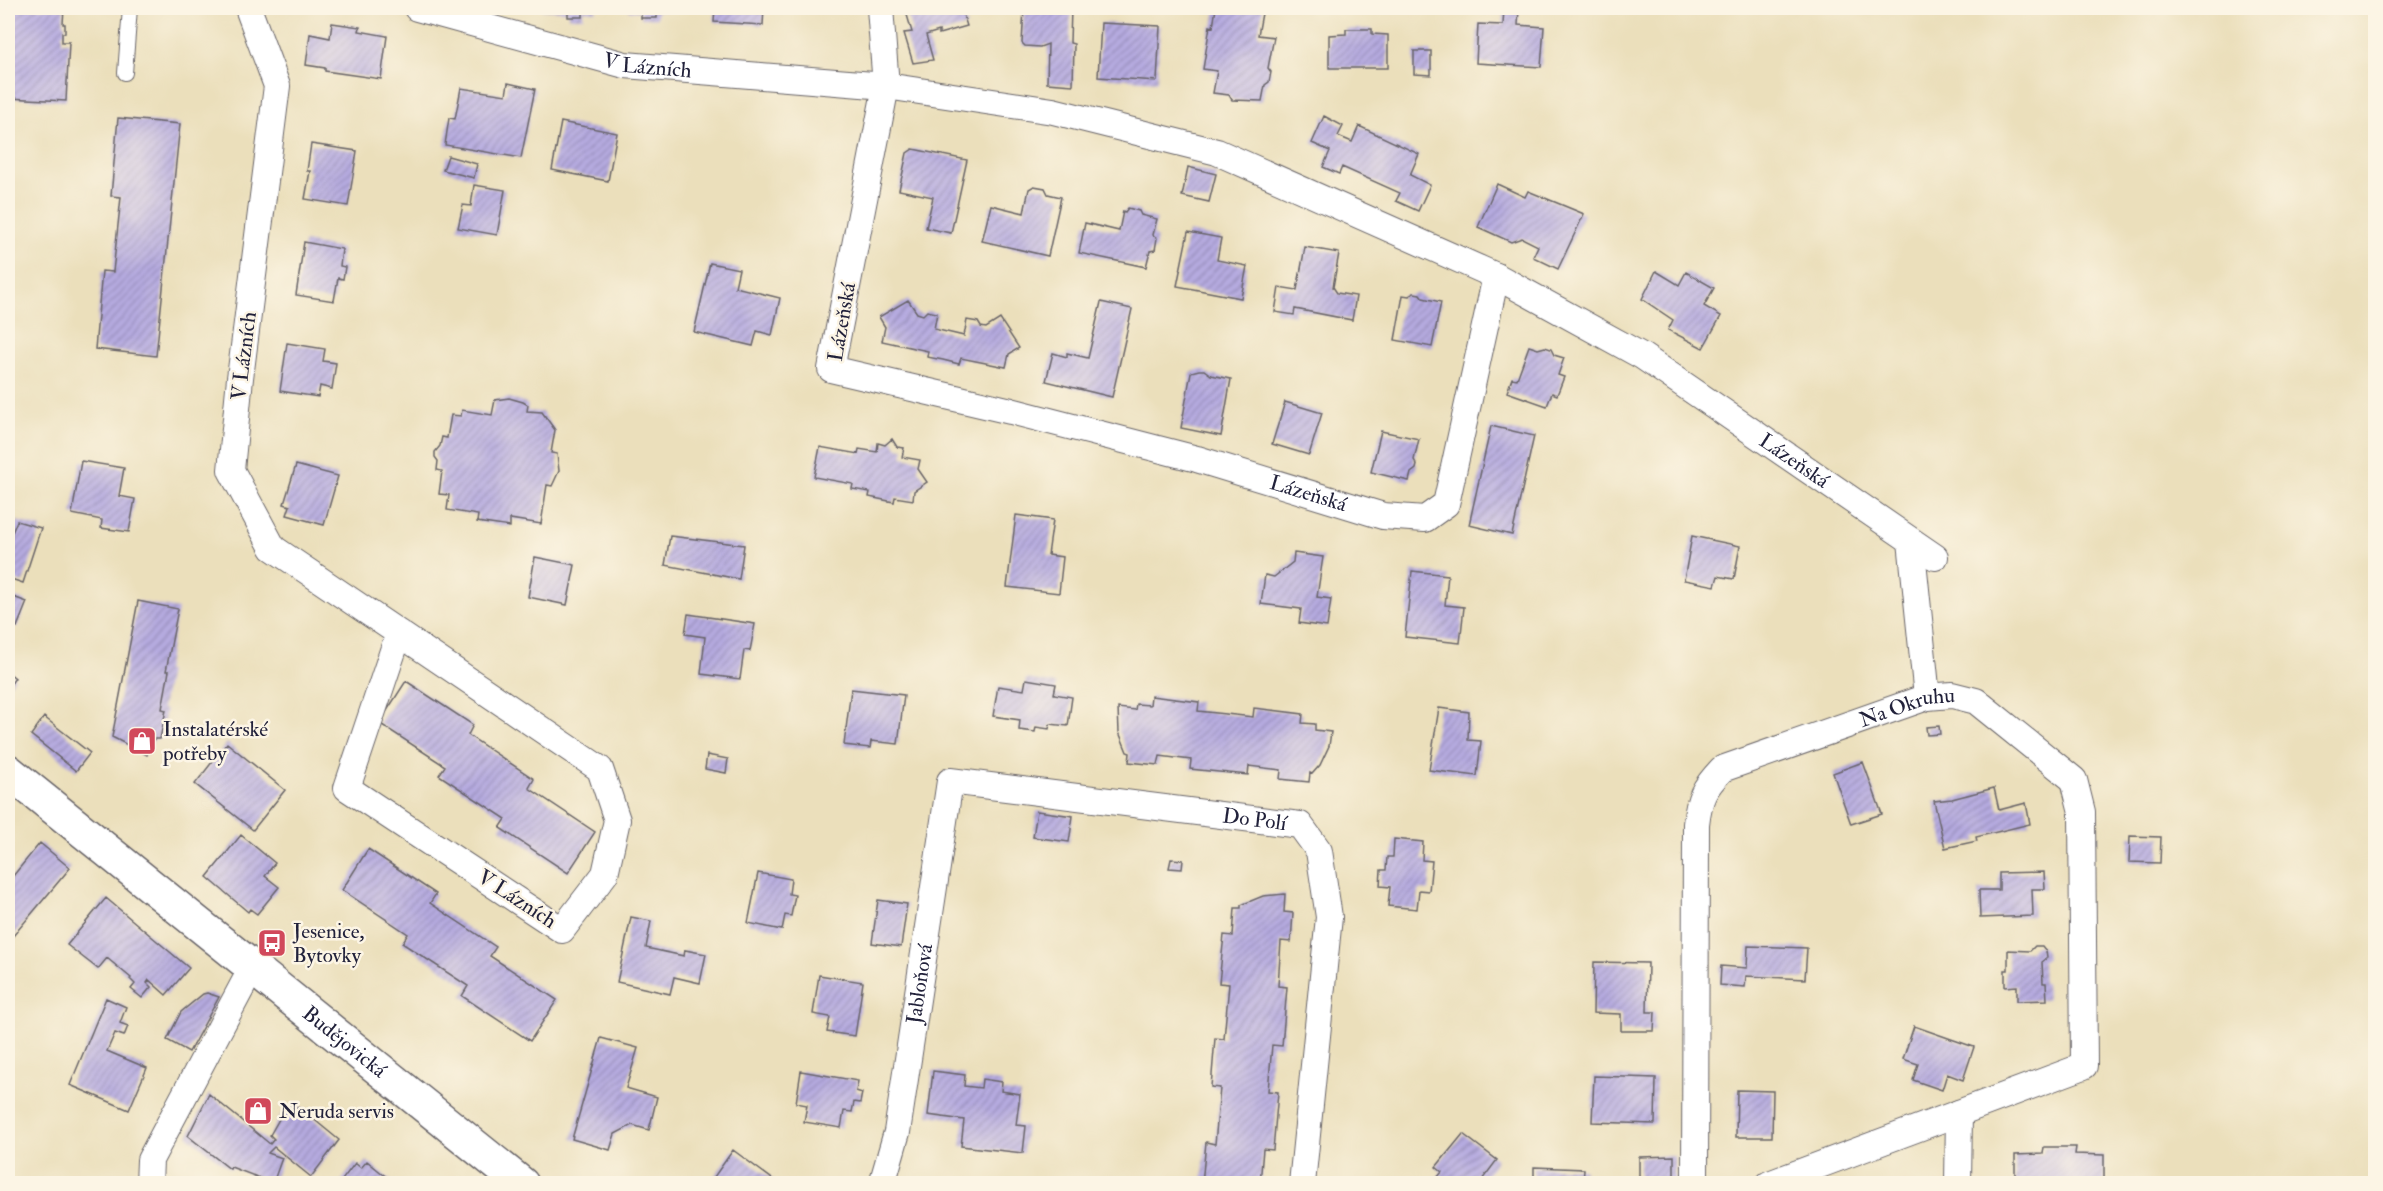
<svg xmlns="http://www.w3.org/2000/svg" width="2383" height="1191" font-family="'IM FELL Double Pica',serif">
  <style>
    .building { fill: url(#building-hatch) }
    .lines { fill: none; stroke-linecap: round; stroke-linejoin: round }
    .service-casing { stroke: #686468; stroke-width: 16 }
    .minor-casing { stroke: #686468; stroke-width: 28 }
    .secondary-casing { stroke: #686468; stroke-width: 36 }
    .service { stroke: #fff; stroke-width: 14 }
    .minor { stroke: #fff; stroke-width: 26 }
    .secondary { stroke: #fff; stroke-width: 33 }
    .labels { text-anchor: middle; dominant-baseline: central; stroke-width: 5; stroke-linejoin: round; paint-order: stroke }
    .street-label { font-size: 21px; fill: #22223b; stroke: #fcf5e5 }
    .poi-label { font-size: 21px; fill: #22223b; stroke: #fcf5e5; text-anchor: start }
  </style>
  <defs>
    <pattern id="building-hatch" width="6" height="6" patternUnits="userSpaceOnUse" patternTransform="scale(1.5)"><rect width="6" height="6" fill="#b6abe0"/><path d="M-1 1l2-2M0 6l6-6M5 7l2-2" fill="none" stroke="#948bb7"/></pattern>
  </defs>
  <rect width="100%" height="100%" fill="#fcf5e5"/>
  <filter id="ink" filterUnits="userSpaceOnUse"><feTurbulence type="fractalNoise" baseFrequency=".0167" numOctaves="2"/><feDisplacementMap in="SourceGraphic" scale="12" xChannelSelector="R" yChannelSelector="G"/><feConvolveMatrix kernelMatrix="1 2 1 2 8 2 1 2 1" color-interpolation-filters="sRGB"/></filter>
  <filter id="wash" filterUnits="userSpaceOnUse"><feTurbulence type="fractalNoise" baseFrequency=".008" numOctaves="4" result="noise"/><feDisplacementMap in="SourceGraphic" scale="24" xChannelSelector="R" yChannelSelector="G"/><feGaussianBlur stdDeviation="1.35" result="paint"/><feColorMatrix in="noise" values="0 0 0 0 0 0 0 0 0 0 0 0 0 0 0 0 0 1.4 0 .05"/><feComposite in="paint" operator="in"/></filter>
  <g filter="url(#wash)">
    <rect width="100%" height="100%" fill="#ebdfbb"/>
    <g id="blocks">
      <path class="building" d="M 8,8 L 64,8 L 63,24 L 65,24 L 65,33 L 62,33 L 62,42 L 69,42 L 66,101 L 8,98 Z
        M 542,8 L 596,8 L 596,11 L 583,10 L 583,17 L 568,17 L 568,11 L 542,10 Z
        M 629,8 L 684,8 L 684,11 L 657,11 L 657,18 L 641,18 L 641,11 L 629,11 Z
        M 715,8 L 764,8 L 763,25 L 714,22 Z
        M 905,8 L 961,8 L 967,26 L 939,34 L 939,31 L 926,35 L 933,60 L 913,63 L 904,33 L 912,32 Z
        M 1024,8 L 1071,8 L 1070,43 L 1074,44 L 1073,85 L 1047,83 L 1048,44 L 1040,47 L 1025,46 L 1022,43 Z
        M 1216,8 L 1263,8 L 1258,35 L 1274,37 L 1268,68 L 1271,72 L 1269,82 L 1265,85 L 1262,101 L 1232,100 L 1229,95 L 1213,93 L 1217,71 L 1203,69 L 1210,26 L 1213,27 Z
        M 1504,8 L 1519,8 L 1518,25 L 1544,27 L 1541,67 L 1476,63 L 1478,24 L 1503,25 Z
        M 332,23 L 360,27 L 359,31 L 387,36 L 381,79 L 325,71 L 325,68 L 306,65 L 310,34 L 330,38 Z
        M 1101,23 L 1160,26 L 1157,81 L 1098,77 Z
        M 1346,29 L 1372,29 L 1372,34 L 1388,35 L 1388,68 L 1329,68 L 1329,35 L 1346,34 Z
        M 1414,51 L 1431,51 L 1431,75 L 1414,74 Z
        M 508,83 L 535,89 L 521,158 L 445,145 L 449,118 L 455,119 L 461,88 L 506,95 Z
        M 1324,116 L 1343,126 L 1338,136 L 1352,142 L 1359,126 L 1419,154 L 1410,175 L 1430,185 L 1418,211 L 1396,201 L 1400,193 L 1342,167 L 1339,174 L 1323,167 L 1330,151 L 1312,143 Z
        M 118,118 L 180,124 L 156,356 L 95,349 L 102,271 L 113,272 L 121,197 L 111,196 Z
        M 561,122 L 617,133 L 608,181 L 552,170 Z
        M 311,144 L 357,151 L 348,206 L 305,199 L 310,171 L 307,171 Z
        M 913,149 L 967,160 L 951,233 L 926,228 L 933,197 L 899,190 L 907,153 Z
        M 448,156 L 477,164 L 474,178 L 443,170 Z
        M 1188,167 L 1216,174 L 1209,202 L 1182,196 Z
        M 1497,184 L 1525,197 L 1528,191 L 1584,214 L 1558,269 L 1533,257 L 1538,246 L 1522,238 L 1511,242 L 1478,227 Z
        M 474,185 L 505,190 L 497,235 L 458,228 L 463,205 L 471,206 Z
        M 1034,186 L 1045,188 L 1048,194 L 1061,197 L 1048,256 L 982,241 L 991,205 L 1024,213 L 1029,189 Z
        M 1128,208 L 1139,211 L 1141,215 L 1157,219 L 1153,235 L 1157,238 L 1155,250 L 1150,251 L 1146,267 L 1079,253 L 1085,223 L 1119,231 L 1123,211 L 1125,212 Z
        M 1188,232 L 1221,238 L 1217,260 L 1247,266 L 1241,298 L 1177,286 Z
        M 304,242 L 342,249 L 340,266 L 345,267 L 343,279 L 338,278 L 334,301 L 296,295 Z
        M 1305,247 L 1339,253 L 1333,287 L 1337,293 L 1356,296 L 1352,320 L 1295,309 L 1294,315 L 1275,312 L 1279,287 L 1297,290 Z
        M 710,263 L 739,269 L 735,287 L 780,298 L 772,335 L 757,331 L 753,346 L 694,332 Z
        M 1656,271 L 1679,285 L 1686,272 L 1714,288 L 1704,306 L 1721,316 L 1703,348 L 1668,330 L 1673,320 L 1642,299 Z
        M 1414,293 L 1420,294 L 1423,298 L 1441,302 L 1432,347 L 1395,340 L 1403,295 L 1409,296 Z
        M 908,300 L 917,313 L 923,315 L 927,311 L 937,313 L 934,329 L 964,336 L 967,320 L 978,322 L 981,327 L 986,328 L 1000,319 L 1019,348 L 1009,354 L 1006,367 L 961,358 L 959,364 L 943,360 L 927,357 L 928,351 L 882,341 L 885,327 L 879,317 Z
        M 1101,302 L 1132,309 L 1112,397 L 1046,381 L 1053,353 L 1067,357 L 1067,353 L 1088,358 Z
        M 287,343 L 325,349 L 323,361 L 336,363 L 332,389 L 320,386 L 318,397 L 280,391 Z
        M 1529,346 L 1538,349 L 1545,347 L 1551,349 L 1554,355 L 1564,358 L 1558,375 L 1564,377 L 1557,395 L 1552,393 L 1547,406 L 1507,392 L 1512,378 L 1517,379 Z
        M 1199,370 L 1204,370 L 1211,375 L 1231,379 L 1221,436 L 1181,428 L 1191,372 Z
        M 509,398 L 523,402 L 528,405 L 527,411 L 542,412 L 555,430 L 551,453 L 557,454 L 559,471 L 552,486 L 547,485 L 541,524 L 510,519 L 510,527 L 477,522 L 478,515 L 447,510 L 449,495 L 439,494 L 442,471 L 437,470 L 438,461 L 435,457 L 435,452 L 440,446 L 442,437 L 447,438 L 451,415 L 461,416 L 462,410 L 492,415 L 495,400 Z
        M 1285,402 L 1322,413 L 1309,455 L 1272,444 Z
        M 1491,426 L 1534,436 L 1512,535 L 1469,525 Z
        M 1381,431 L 1419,439 L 1414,460 L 1417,465 L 1416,469 L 1411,473 L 1409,481 L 1371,472 Z
        M 892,439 L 897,447 L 904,448 L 902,457 L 920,460 L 918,469 L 927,482 L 914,491 L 913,500 L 895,497 L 894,502 L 869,497 L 870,492 L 852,489 L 853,484 L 814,477 L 820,447 L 858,454 L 859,449 L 877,452 L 878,443 L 885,445 Z
        M 81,461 L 124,468 L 119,496 L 135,499 L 129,532 L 101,528 L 102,520 L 72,514 Z
        M 296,465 L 338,476 L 324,525 L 287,515 L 290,506 L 284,504 Z
        M 1016,515 L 1053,520 L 1048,555 L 1063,557 L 1059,593 L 1007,587 Z
        M 17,521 L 41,528 L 23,583 L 8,578 L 8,534 L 11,535 Z
        M 670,536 L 744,545 L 739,579 L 665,565 Z
        M 1692,536 L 1740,546 L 1734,579 L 1718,576 L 1715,586 L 1684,580 Z
        M 1294,553 L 1323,557 L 1317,597 L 1331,599 L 1327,627 L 1299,623 L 1301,609 L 1261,604 L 1265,575 L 1274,577 L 1293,562 Z
        M 535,557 L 575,565 L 567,605 L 528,597 Z
        M 1412,571 L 1448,575 L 1445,605 L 1464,607 L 1460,643 L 1405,637 Z
        M 8,595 L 27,602 L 17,627 L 8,623 Z
        M 138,601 L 178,609 L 166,671 L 169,671 L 162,709 L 166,710 L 160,739 L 154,739 L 147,755 L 112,737 Z
        M 688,614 L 755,624 L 750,651 L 744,650 L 740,679 L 701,674 L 705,637 L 685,634 Z
        M 8,672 L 15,678 L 8,688 Z
        M 1026,679 L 1056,684 L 1054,694 L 1072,697 L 1068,726 L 1050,724 L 1049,729 L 1036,727 L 1035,732 L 1019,730 L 1020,720 L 993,716 L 998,686 L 1024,690 Z
        M 406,681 L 473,725 L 468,735 L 534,779 L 529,788 L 595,832 L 568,873 L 500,828 L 506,819 L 439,775 L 445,766 L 379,723 Z
        M 851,689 L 904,695 L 898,744 L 871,741 L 870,748 L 844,745 Z
        M 1151,696 L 1199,702 L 1198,711 L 1226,714 L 1253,717 L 1254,708 L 1303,714 L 1302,723 L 1315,724 L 1315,730 L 1331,732 L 1329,746 L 1320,765 L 1312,774 L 1310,773 L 1309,782 L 1280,779 L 1281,770 L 1249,766 L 1248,775 L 1190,769 L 1191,760 L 1160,756 L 1158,765 L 1129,762 L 1130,753 L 1127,752 L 1119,732 L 1118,708 L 1135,710 L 1136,704 L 1150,705 Z
        M 1439,708 L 1469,712 L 1468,740 L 1481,741 L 1477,776 L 1429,770 Z
        M 44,717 L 90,753 L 76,771 L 31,735 Z
        M 1939,726 L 1940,734 L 1927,735 L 1926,727 Z
        M 227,743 L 285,790 L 253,830 L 195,784 Z
        M 707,755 L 728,759 L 726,773 L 705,769 Z
        M 1863,762 L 1882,814 L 1851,824 L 1833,773 Z
        M 1994,788 L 1999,810 L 2026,803 L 2030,824 L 1976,837 L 1977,841 L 1945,848 L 1934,801 L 1952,799 Z
        M 1037,811 L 1073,816 L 1069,842 L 1033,837 Z
        M 241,835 L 275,863 L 265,876 L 279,887 L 257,914 L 250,909 L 248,912 L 207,877 Z
        M 2130,836 L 2161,837 L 2160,863 L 2129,862 Z
        M 1394,839 L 1423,842 L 1422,860 L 1432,861 L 1429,891 L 1419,890 L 1417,909 L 1388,906 L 1390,887 L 1380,886 L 1381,870 L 1386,870 L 1387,857 L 1393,857 Z
        M 40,843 L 70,868 L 8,942 L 8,882 Z
        M 368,849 L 436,894 L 430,903 L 496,947 L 490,956 L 557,1000 L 530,1041 L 462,996 L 468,986 L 402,943 L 408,934 L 342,890 Z
        M 1171,859 L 1183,860 L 1182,869 L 1169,868 Z
        M 2044,872 L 2045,889 L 2032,889 L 2033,916 L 1980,918 L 1979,890 L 1999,890 L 1999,873 Z
        M 758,873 L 791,879 L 789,894 L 795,895 L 791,916 L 785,915 L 782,930 L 748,923 Z
        M 1285,894 L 1284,912 L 1293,913 L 1291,942 L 1281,941 L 1278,986 L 1287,987 L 1282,1046 L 1272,1045 L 1268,1091 L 1278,1092 L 1273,1150 L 1263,1149 L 1260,1184 L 1202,1184 L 1206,1142 L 1215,1144 L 1220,1088 L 1211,1087 L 1215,1038 L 1224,1039 L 1229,984 L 1219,983 L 1224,935 L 1233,936 L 1235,908 L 1241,908 L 1241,905 L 1263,896 Z
        M 106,898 L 189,968 L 166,995 L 149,980 L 147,983 L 151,987 L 142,998 L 131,989 L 135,984 L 130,979 L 131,978 L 107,958 L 98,969 L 67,945 Z
        M 878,900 L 907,904 L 901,947 L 872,943 Z
        M 631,917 L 651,921 L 646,948 L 684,956 L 685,950 L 706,954 L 700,983 L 674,977 L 670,994 L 617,982 Z
        M 1748,946 L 1807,948 L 1805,979 L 1746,976 L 1745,987 L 1720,985 L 1721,966 L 1747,968 Z
        M 2035,946 L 2042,946 L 2046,951 L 2047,958 L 2042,962 L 2043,983 L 2046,983 L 2047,1000 L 2017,1001 L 2017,986 L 2005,987 L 2005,970 L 2008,970 L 2008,950 L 2030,951 Z
        M 1594,962 L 1648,963 L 1647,1012 L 1655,1012 L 1654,1031 L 1621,1031 L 1621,1014 L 1593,1013 Z
        M 819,975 L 863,982 L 855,1036 L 827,1032 L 830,1017 L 813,1014 Z
        M 207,993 L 219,997 L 189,1052 L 167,1040 L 181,1012 L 203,994 Z
        M 106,998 L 126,1007 L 120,1023 L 128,1026 L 124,1036 L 115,1033 L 107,1051 L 147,1068 L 129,1110 L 70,1085 Z
        M 1914,1026 L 1974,1047 L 1963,1080 L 1947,1074 L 1942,1090 L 1913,1080 L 1918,1064 L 1903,1059 Z
        M 601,1038 L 638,1048 L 626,1088 L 657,1097 L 649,1130 L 632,1125 L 615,1134 L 610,1150 L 572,1139 Z
        M 801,1071 L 858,1081 L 856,1091 L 862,1093 L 860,1103 L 854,1102 L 852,1112 L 844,1111 L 841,1128 L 804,1122 L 807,1105 L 796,1103 Z
        M 933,1071 L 965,1075 L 964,1086 L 981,1088 L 982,1079 L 1002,1082 L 1001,1091 L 1020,1094 L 1016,1125 L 1026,1126 L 1023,1153 L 961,1146 L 964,1120 L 928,1115 Z
        M 1594,1076 L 1656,1078 L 1655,1124 L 1592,1122 Z
        M 1737,1090 L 1773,1091 L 1772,1137 L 1736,1137 Z
        M 209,1094 L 270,1144 L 274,1139 L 270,1135 L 286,1107 L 300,1108 L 339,1140 L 311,1177 L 274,1147 L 268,1153 L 282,1158 L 273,1183 L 231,1167 L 230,1169 L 188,1136 Z
        M 1463,1134 L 1497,1160 L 1479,1184 L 1444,1184 L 1437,1178 L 1442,1172 L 1436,1167 Z
        M 2044,1147 L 2076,1147 L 2075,1154 L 2104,1155 L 2104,1184 L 2015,1184 L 2015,1155 L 2043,1154 Z
        M 733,1150 L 779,1184 L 709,1184 Z
        M 1674,1156 L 1674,1184 L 1639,1184 L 1639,1157 Z
        M 367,1161 L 395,1184 L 339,1184 L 355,1163 L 361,1168 Z
        M 1534,1167 L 1584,1169 L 1583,1184 L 1534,1184 Z"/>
    </g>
  </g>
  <g filter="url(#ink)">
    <use href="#blocks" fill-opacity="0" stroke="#686468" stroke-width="1.5"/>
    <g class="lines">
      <g class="service-casing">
        <path id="service" d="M 125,73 L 130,8"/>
      </g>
      <g class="minor-casing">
        <g id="minor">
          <path d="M 248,8 L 277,86 L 240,378 L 231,470 L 273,548 L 600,769 L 617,820 L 605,874 L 562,930 L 347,788 L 399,633"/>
          <path id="s1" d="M 417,8 L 625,65 L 886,86 L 1053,111 L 1217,152 L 1496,276 L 1642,356 L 1935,557"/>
          <path id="s2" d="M 880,8 L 886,86 L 831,369 L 1011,411 L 1197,459 L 1383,516 L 1425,519 L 1446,504 L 1496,276"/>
          <path d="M 1911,541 L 1927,697"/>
          <path d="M 149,1184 L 150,1160 L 252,968"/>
          <path id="s3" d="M 882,1184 L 897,1132 L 950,781 L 1300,825 L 1319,851 L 1329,917 L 1302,1184"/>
          <path id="s4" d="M 1695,1184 L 1696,824 C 1699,797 1704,788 1722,769 L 1927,697 L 1952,695 L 1976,701 L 2074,780 L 2082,812 L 2084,1066 L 1769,1184"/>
          <path d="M 1958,1184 L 1959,1113"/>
        </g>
      </g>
      <g class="secondary-casing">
        <g id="secondary">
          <path id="s5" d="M 8,771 L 522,1184"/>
        </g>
      </g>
      <use href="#service" class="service"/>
      <use href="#minor" class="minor"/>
      <use href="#secondary" class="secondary"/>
    </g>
  </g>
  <defs>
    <g id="shop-square" transform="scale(1.5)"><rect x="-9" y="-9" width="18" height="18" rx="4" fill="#d1495b" stroke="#fcf5e5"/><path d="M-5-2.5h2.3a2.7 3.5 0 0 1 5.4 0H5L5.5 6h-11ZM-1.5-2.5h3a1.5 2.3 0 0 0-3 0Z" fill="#fff"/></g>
    <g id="bus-square" transform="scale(1.5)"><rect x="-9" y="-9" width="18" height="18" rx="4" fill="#d1495b" stroke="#fcf5e5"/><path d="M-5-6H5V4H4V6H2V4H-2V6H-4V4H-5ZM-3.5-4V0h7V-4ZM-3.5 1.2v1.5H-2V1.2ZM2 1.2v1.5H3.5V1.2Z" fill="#fff"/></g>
  </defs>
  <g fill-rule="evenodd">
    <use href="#shop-square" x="142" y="741"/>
    <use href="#bus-square" x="272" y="943"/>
    <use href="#shop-square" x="258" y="1111"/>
  </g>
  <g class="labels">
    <g class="street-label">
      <text stroke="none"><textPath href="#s1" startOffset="238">V Lázních</textPath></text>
      <text transform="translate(842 322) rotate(-80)">Lázeňská</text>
      <text transform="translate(244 356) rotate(-83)">V Lázních</text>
      <text stroke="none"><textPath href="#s1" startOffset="1472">Lázeňská</textPath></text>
      <text stroke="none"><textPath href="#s2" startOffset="860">Lázeňská</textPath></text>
      <text stroke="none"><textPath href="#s4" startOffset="618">Na Okruhu</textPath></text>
      <text stroke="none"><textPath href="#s3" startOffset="716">Do Polí</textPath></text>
      <text transform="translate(517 899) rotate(33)">V Lázních</text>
      <text stroke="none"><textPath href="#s3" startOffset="204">Jabloňová</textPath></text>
      <text stroke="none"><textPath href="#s5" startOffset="432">Budějovická</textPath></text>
    </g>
    <g class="poi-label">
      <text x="163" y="729">Instalatérské<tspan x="163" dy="24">potřeby</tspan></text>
      <text x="293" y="931">Jesenice,<tspan x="293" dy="24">Bytovky</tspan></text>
      <text x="279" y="1111">Neruda servis</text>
    </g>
  </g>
  <rect width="2383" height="1191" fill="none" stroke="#fcf5e5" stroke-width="30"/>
</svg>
